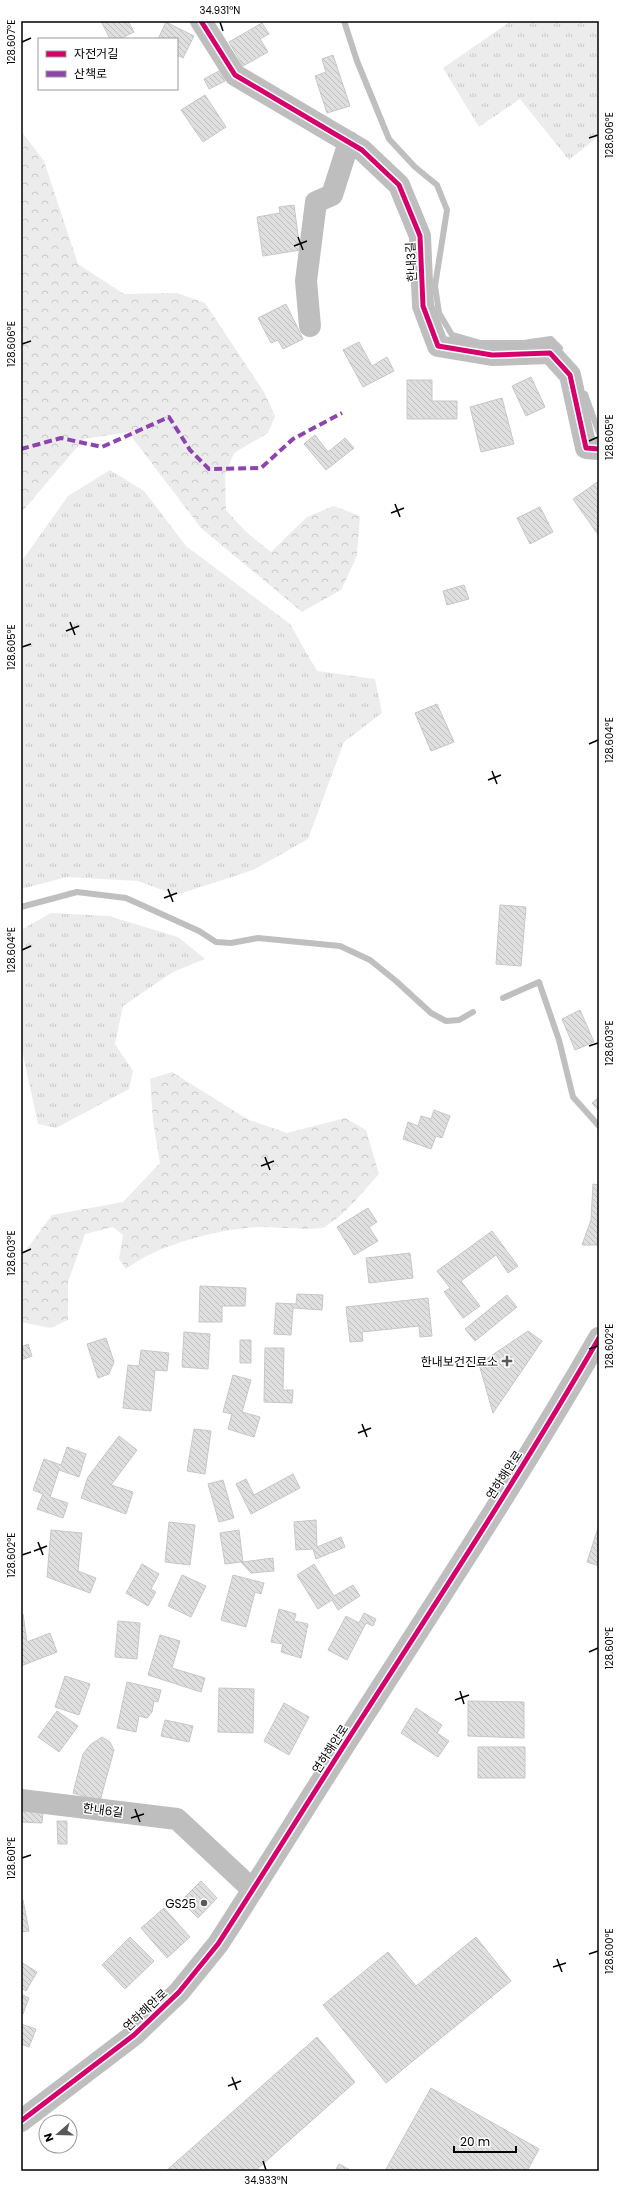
<svg xmlns="http://www.w3.org/2000/svg" width="620" height="2192" font-family="Poppins,'Noto Sans KR',sans-serif">
  <style>
    .grass { fill: url(#grass-tufts) }
    .forest { fill: url(#forest-crowns) }
    .lines { fill: none; stroke-linecap: round; stroke-linejoin: round }
    .stream { stroke: #bfbfbf; stroke-width: 6 }
    .building { fill: url(#building-back-hatch); stroke: #c7c7c7 }
    .minor { stroke: #bebebe; stroke-width: 22 }
    .quiet { stroke: #8e44ad; stroke-width: 4; stroke-dasharray: 8 4; stroke-linecap: butt }
    .cycleway-casing { stroke: #fff; stroke-width: 8 }
    .cycleway { stroke: #d6006c; stroke-width: 5 }
    .ticks { fill: none; stroke: #000; stroke-width: 1.5 }
    .poi-dot { fill: #595959; stroke: #fff; stroke-width: 1.5 }
    .labels { text-anchor: middle; dominant-baseline: central; stroke-width: 3; stroke-linejoin: round; paint-order: stroke }
    .street-label { font-size: 12px; fill: #000; stroke: #fff }
    .poi-label { font-size: 12px; fill: #000; stroke: #fff; text-anchor: end }
    .neatline { fill: none; stroke: #000; stroke-width: 1.5 }
    .ticks-label { font-size: 10px; text-anchor: middle; fill: #000 }
  </style>
  <defs>
    <pattern id="grass-tufts" width="24" height="20" patternUnits="userSpaceOnUse"><rect width="24" height="20" fill="#ececec"/><path d="M3 7l-1-3M5 7V3M7 7l1-3M15 17l-1-3M17 17v-4M19 17l1-3" fill="none" stroke="#c9c9c9"/></pattern>
    <pattern id="forest-crowns" width="20" height="18" patternUnits="userSpaceOnUse"><rect width="20" height="18" fill="#ececec"/><path d="M2 6a3 3 0 1 1 6 0M12 15a3 3 0 1 1 6 0" fill="none" stroke="#c9c9c9"/></pattern>
    <pattern id="building-back-hatch" width="6" height="6" patternUnits="userSpaceOnUse"><rect width="6" height="6" fill="#dfdfdf"/><path d="M-1 5l2 2M0 0l6 6M5-1l2 2" fill="none" stroke="#bebebe"/></pattern>
  </defs>
  <rect width="100%" height="100%" fill="#fff"/>
  <path class="grass" d="M 511,21 L 599,21 L 599,136 L 569,160 L 520,99 L 479,127 L 443,68 Z
    M 110,470 L 144,491 L 186,546 L 290,624 L 317,671 L 375,679 L 382,713 L 344,742 L 308,839 L 253,870 L 176,895 L 138,881 L 67,877 L 21,889 L 21,562 L 68,496 Z
    M 51,913 L 109,916 L 178,937 L 205,959 L 173,972 L 123,1006 L 115,1044 L 133,1071 L 129,1089 L 56,1128 L 38,1124 L 21,1045 L 21,930 Z"/>
  <path class="forest" d="M 21,131 L 44,161 L 78,264 L 124,294 L 177,293 L 205,303 L 264,392 L 275,416 L 268,433 L 234,453 L 225,475 L 226,510 L 246,532 L 271,552 L 307,517 L 334,506 L 360,516 L 357,556 L 341,590 L 302,612 L 201,528 L 128,432 L 84,439 L 21,513 Z
    M 172,1072 L 247,1119 L 287,1133 L 345,1118 L 366,1130 L 379,1174 C 362,1192 346,1215 324,1227 C 317,1231 272,1227 260,1227 C 221,1228 156,1245 126,1269 L 119,1259 L 123,1235 L 113,1227 L 85,1234 L 68,1282 L 68,1320 L 50,1328 L 21,1322 L 21,1257 L 52,1215 L 123,1202 L 160,1163 L 153,1121 L 150,1079 Z"/>
  <g class="lines">
    <path class="stream" d="M 344,21 L 357,61 L 389,139 L 415,167 L 437,185 L 447,210 L 435,286 L 439,313 L 452,335 L 480,343 L 523,343 L 551,339 L 560,348
      M 585,394 L 599,433
      M 21,907 L 77,892 L 126,898 L 199,931 L 216,942 L 231,943 L 258,938 L 340,946 L 370,960 L 396,981 L 431,1013 L 446,1021 L 459,1020 L 473,1012
      M 503,998 L 539,982 L 559,1040 L 573,1097 L 599,1126"/>
  </g>
  <path class="building" d="M 101,21 L 128,21 L 134,32 L 120,39 L 110,39 Z
    M 166,22 L 194,36 L 183,58 L 177,55 L 177,39 L 158,39 Z
    M 262,23 L 269,34 L 260,39 L 268,52 L 243,66 L 229,42 Z
    M 333,55 L 350,106 L 327,113 L 315,76 L 326,72 L 322,59 Z
    M 219,71 L 225,81 L 209,89 L 204,79 Z
    M 205,95 L 226,127 L 203,142 L 181,110 Z
    M 294,205 L 300,250 L 263,256 L 257,217 L 280,213 L 279,207 Z
    M 286,304 L 303,339 L 283,349 L 278,340 L 271,343 L 258,318 Z
    M 359,342 L 372,366 L 387,357 L 394,371 L 363,387 L 343,350 Z
    M 531,377 L 545,407 L 526,416 L 512,386 Z
    M 407,380 L 432,380 L 432,401 L 457,401 L 457,419 L 407,419 Z
    M 502,398 L 514,444 L 481,452 L 470,407 Z
    M 315,435 L 328,452 L 345,438 L 354,448 L 326,470 L 304,444 Z
    M 599,481 L 599,536 L 573,499 Z
    M 540,507 L 553,532 L 530,544 L 517,518 Z
    M 464,585 L 469,599 L 447,605 L 443,591 Z
    M 437,704 L 454,742 L 431,751 L 415,713 Z
    M 500,905 L 526,907 L 521,966 L 496,964 Z
    M 580,1010 L 594,1042 L 575,1050 L 562,1019 Z
    M 599,1097 L 599,1111 L 592,1103 Z
    M 434,1110 L 450,1116 L 442,1138 L 436,1136 L 431,1149 L 403,1139 L 408,1122 L 418,1126 L 421,1116 L 431,1119 Z
    M 593,1184 L 599,1185 L 599,1245 L 582,1245 L 591,1220 Z
    M 368,1208 L 377,1222 L 369,1227 L 378,1241 L 354,1255 L 337,1227 Z
    M 492,1231 L 518,1266 L 508,1273 L 496,1255 L 461,1281 L 480,1306 L 463,1318 L 444,1292 L 450,1288 L 437,1271 Z
    M 410,1253 L 413,1278 L 369,1283 L 366,1258 Z
    M 200,1286 L 246,1288 L 245,1306 L 222,1306 L 222,1322 L 199,1322 Z
    M 297,1294 L 323,1295 L 322,1310 L 293,1308 L 291,1335 L 274,1334 L 276,1303 L 296,1304 Z
    M 507,1295 L 517,1307 L 475,1341 L 465,1329 Z
    M 428,1298 L 432,1336 L 420,1337 L 419,1326 L 362,1332 L 363,1341 L 350,1342 L 346,1307 Z
    M 528,1331 L 542,1341 L 493,1413 L 479,1364 Z
    M 184,1332 L 210,1334 L 208,1369 L 182,1367 Z
    M 106,1338 L 114,1362 L 109,1374 L 98,1378 L 87,1344 Z
    M 240,1340 L 251,1340 L 251,1363 L 240,1363 Z
    M 28,1344 L 32,1356 L 21,1360 L 21,1347 Z
    M 265,1348 L 284,1348 L 283,1390 L 293,1390 L 292,1403 L 264,1402 Z
    M 141,1350 L 169,1353 L 167,1371 L 155,1370 L 151,1411 L 123,1408 L 128,1365 L 139,1366 Z
    M 233,1375 L 251,1380 L 242,1412 L 260,1417 L 254,1437 L 228,1429 L 232,1414 L 223,1412 Z
    M 194,1429 L 211,1431 L 205,1474 L 187,1471 Z
    M 119,1436 L 137,1450 L 111,1485 L 133,1492 L 126,1514 L 81,1498 L 88,1477 Z
    M 67,1447 L 86,1454 L 79,1477 L 59,1470 L 50,1497 L 68,1503 L 63,1518 L 37,1509 L 43,1494 L 33,1490 L 44,1459 L 61,1465 Z
    M 293,1474 L 300,1488 L 251,1514 L 236,1484 L 246,1479 L 254,1495 Z
    M 223,1480 L 234,1518 L 219,1522 L 208,1484 Z
    M 316,1520 L 317,1547 L 341,1537 L 345,1547 L 316,1559 L 313,1549 L 296,1550 L 294,1522 Z
    M 169,1522 L 195,1525 L 190,1565 L 165,1562 Z
    M 599,1525 L 599,1566 L 587,1562 Z
    M 51,1530 L 82,1533 L 78,1571 L 96,1578 L 90,1593 L 47,1577 Z
    M 239,1530 L 243,1562 L 273,1558 L 274,1571 L 251,1573 L 241,1562 L 225,1564 L 220,1533 Z
    M 142,1564 L 159,1574 L 151,1589 L 156,1592 L 148,1606 L 126,1593 Z
    M 314,1564 L 334,1596 L 353,1585 L 360,1596 L 338,1610 L 332,1600 L 318,1609 L 297,1575 Z
    M 182,1575 L 206,1586 L 191,1617 L 168,1606 Z
    M 233,1575 L 264,1583 L 261,1594 L 255,1592 L 246,1627 L 221,1620 Z
    M 279,1609 L 296,1614 L 294,1621 L 308,1624 L 301,1658 L 281,1652 L 283,1644 L 271,1642 Z
    M 364,1613 L 376,1619 L 373,1626 L 366,1623 L 347,1660 L 328,1650 L 346,1616 L 359,1623 Z
    M 21,1614 L 23,1614 L 27,1642 L 50,1633 L 57,1652 L 21,1666 Z
    M 118,1621 L 140,1623 L 137,1659 L 115,1657 Z
    M 160,1635 L 180,1641 L 172,1668 L 205,1678 L 201,1692 L 148,1675 Z
    M 65,1676 L 90,1684 L 79,1715 L 55,1707 Z
    M 127,1682 L 161,1690 L 158,1702 L 154,1701 L 152,1712 L 147,1718 L 139,1716 L 136,1732 L 117,1728 Z
    M 219,1688 L 254,1689 L 253,1733 L 218,1732 Z
    M 468,1701 L 524,1702 L 524,1738 L 468,1736 Z
    M 284,1703 L 309,1717 L 289,1755 L 264,1741 Z
    M 416,1708 L 442,1725 L 437,1733 L 449,1741 L 438,1757 L 401,1733 Z
    M 57,1711 L 78,1726 L 59,1752 L 38,1737 Z
    M 165,1720 L 193,1726 L 189,1742 L 161,1736 Z
    M 102,1737 L 110,1742 L 114,1750 L 100,1801 L 73,1793 L 83,1754 L 90,1745 Z
    M 478,1747 L 525,1747 L 525,1778 L 478,1778 Z
    M 21,1811 L 43,1812 L 42,1823 L 21,1822 Z
    M 57,1821 L 67,1821 L 67,1844 L 58,1844 Z
    M 201,1881 L 217,1898 L 198,1918 L 181,1901 Z
    M 21,1900 L 23,1900 L 29,1931 L 21,1932 Z
    M 164,1908 L 190,1937 L 167,1958 L 141,1928 Z
    M 130,1937 L 154,1961 L 125,1989 L 102,1965 Z
    M 476,1937 L 511,1981 L 386,2083 L 323,2005 L 388,1952 L 416,1986 Z
    M 21,1962 L 37,1972 L 26,1991 L 21,1988 Z
    M 21,1994 L 29,1998 L 21,2019 Z
    M 21,2024 L 36,2029 L 29,2047 L 21,2044 Z
    M 317,2037 L 355,2082 L 255,2171 L 166,2171 Z
    M 431,2088 L 539,2149 L 527,2171 L 385,2171 Z
    M 339,2164 L 352,2171 L 335,2171 Z"/>
  <g class="lines">
    <path class="minor" d="M 201,21 L 235,75 L 362,150 L 399,185 L 420,236 L 423,306 L 438,346 L 492,355 L 550,353 L 570,375 L 586,448 L 599,449
      M 310,326 L 306,281 L 316,202 L 332,195 L 349,142
      M 21,1800 L 177,1819 L 253,1890
      M 21,2121 L 134,2035 L 179,1992 L 218,1944 C 268,1867 315,1790 365,1713 C 445,1589 525,1466 599,1338"/>
    <path class="quiet" d="M 21,449 L 61,438 L 102,447 L 169,417 L 190,450 L 209,469 L 261,468 L 293,439 L 342,413"/>
    <g class="cycleway-casing">
      <path id="cycleway" d="M 201,21 L 235,75 L 362,150 L 399,185 L 420,236 L 423,306 L 438,346 L 492,355 L 550,353 L 570,375 L 586,448 L 599,449
        M 21,2121 L 134,2035 L 179,1992 L 218,1944 C 268,1867 315,1790 365,1713 C 445,1589 525,1466 599,1338"/>
    </g>
    <use href="#cycleway" class="cycleway"/>
  </g>
  <path class="ticks" d="M 220,22 L 223,31M 22,42 L 31,38M 589,138 L 598,135M 298,237 L 303,250M 294,246 L 307,241M 22,344 L 31,341M 589,441 L 598,437M 395,504 L 400,517M 391,513 L 404,508M 70,622 L 75,635M 66,631 L 79,626M 22,647 L 31,644M 589,744 L 598,740M 492,771 L 497,784M 488,780 L 501,775M 168,889 L 173,902M 164,898 L 177,893M 22,950 L 31,946M 589,1046 L 598,1043M 265,1157 L 270,1170M 261,1166 L 274,1161M 22,1253 L 31,1249M 589,1349 L 598,1346M 362,1424 L 367,1437M 358,1433 L 371,1428M 38,1542 L 43,1555M 34,1551 L 47,1546M 22,1555 L 31,1552M 589,1652 L 598,1648M 460,1691 L 464,1704M 455,1700 L 469,1695M 135,1809 L 140,1822M 131,1818 L 144,1814M 22,1858 L 31,1855M 589,1954 L 598,1951M 557,1959 L 562,1972M 553,1967 L 566,1963M 232,2077 L 237,2090M 228,2086 L 241,2081M 263,2161 L 266,2170"/>
  <g class="poi-dot">
    <path d="M505 1355h4v4h4v4h-4v4h-4v-4h-4v-4h4z"/>
    <circle cx="204" cy="1903" r="4"/>
  </g>
  <g class="labels">
    <g class="street-label">
      <text transform="translate(411 262) rotate(-93)">한내3길</text>
      <text transform="translate(504 1475) rotate(-57)">연하해안로</text>
      <text transform="translate(330 1749) rotate(-57)">연하해안로</text>
      <text transform="translate(103 1810) rotate(7)">한내6길</text>
      <text transform="translate(145 2010) rotate(-43)">연하해안로</text>
    </g>
    <g class="poi-label">
      <text x="498" y="1361">한내보건진료소</text>
      <text x="196" y="1903">GS25</text>
    </g>
  </g>
  <rect width="620" height="2192" fill="none" stroke="#ffffff" stroke-width="44"/>
  <rect x="38" y="38" width="140" height="52" fill="#ffffff" stroke="#999999"/>
  <rect x="46" y="51" width="20" height="6" fill="#d6006c" stroke="#999999"/>
  <text x="74" y="58" font-size="12" fill="#000000">자전거길</text>
  <rect x="46" y="71" width="20" height="6" fill="#8e44ad" stroke="#999999"/>
  <text x="74" y="78" font-size="12" fill="#000000">산책로</text>
  <g transform="translate(58 2134) rotate(250)"><circle r="19" fill="#ffffff" stroke="#999999"/>
  <path d="M0-3L7 15L0 10L-7 15Z" fill="#595959"/>
  <text y="-6" font-size="11" font-weight="bold" text-anchor="middle" fill="#000000">N</text>
  </g>
  <path d="M454 2146v6h62v-6" fill="none" stroke="#000000" stroke-width="2"/>
  <text x="460" y="2146" font-size="12" fill="#000000" stroke="#ffffff" stroke-width="3" paint-order="stroke">20 m</text>
  <rect x="22" y="22" width="576" height="2148" class="neatline"/>
  <g class="ticks-label">
    <text x="220" y="14">34.931°N</text>
    <text transform="translate(11 42) rotate(-90)" y="4">128.607°E</text>
    <text transform="translate(609 135) rotate(-90)" y="4">128.606°E</text>
    <text transform="translate(11 344) rotate(-90)" y="4">128.606°E</text>
    <text transform="translate(609 437) rotate(-90)" y="4">128.605°E</text>
    <text transform="translate(11 647) rotate(-90)" y="4">128.605°E</text>
    <text transform="translate(609 740) rotate(-90)" y="4">128.604°E</text>
    <text transform="translate(11 950) rotate(-90)" y="4">128.604°E</text>
    <text transform="translate(609 1043) rotate(-90)" y="4">128.603°E</text>
    <text transform="translate(11 1253) rotate(-90)" y="4">128.603°E</text>
    <text transform="translate(609 1346) rotate(-90)" y="4">128.602°E</text>
    <text transform="translate(11 1555) rotate(-90)" y="4">128.602°E</text>
    <text transform="translate(609 1648) rotate(-90)" y="4">128.601°E</text>
    <text transform="translate(11 1858) rotate(-90)" y="4">128.601°E</text>
    <text transform="translate(609 1951) rotate(-90)" y="4">128.600°E</text>
    <text x="266" y="2184">34.933°N</text>
  </g>
</svg>
